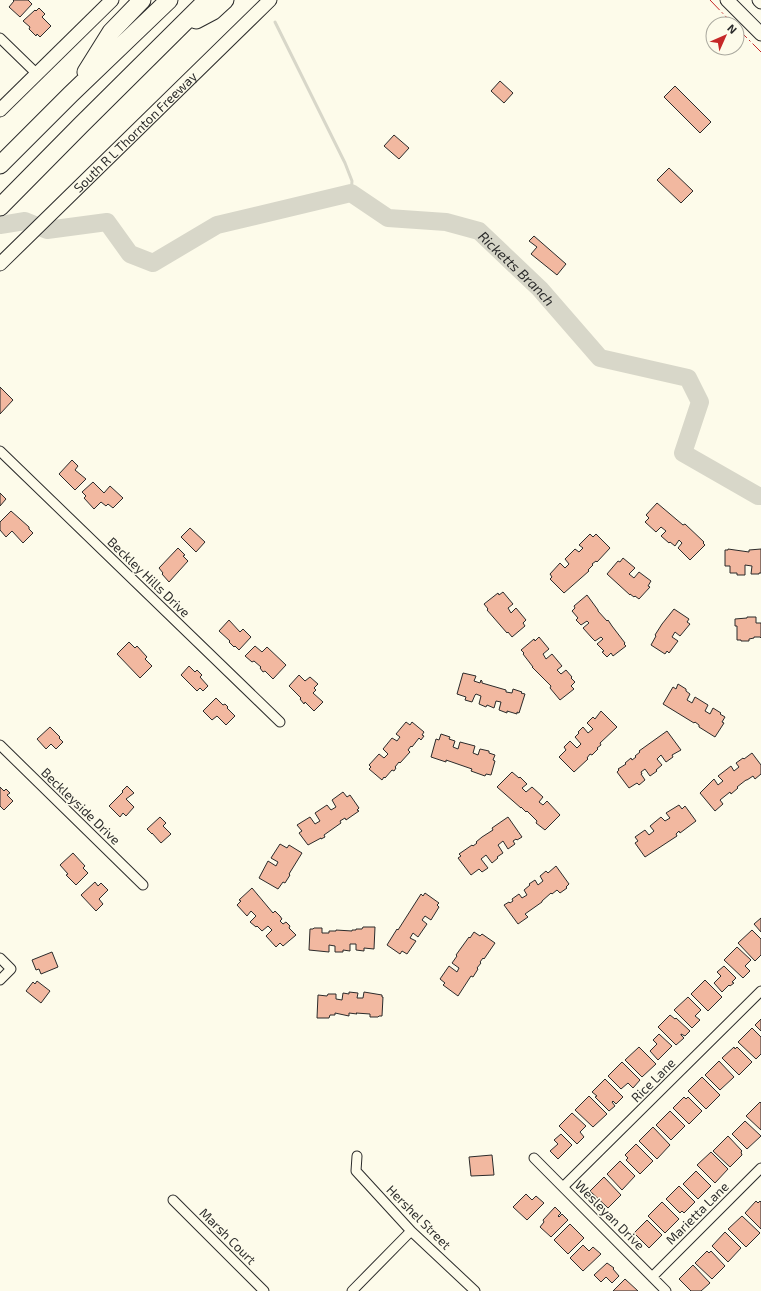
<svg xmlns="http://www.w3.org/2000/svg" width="761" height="1291" font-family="'Exo 2',sans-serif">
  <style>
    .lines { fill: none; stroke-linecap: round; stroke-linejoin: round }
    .stream { stroke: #d8d7c9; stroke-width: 3 }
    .river { stroke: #d8d7c9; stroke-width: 18 }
    .building { fill: #f2b8a0; stroke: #2b2b2b }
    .minor-casing { stroke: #2b2b2b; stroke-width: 11 }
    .secondary-casing { stroke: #2b2b2b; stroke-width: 15 }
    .motorway-casing { stroke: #2b2b2b; stroke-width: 19 }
    .minor { stroke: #fdfbea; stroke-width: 9 }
    .secondary { stroke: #fdfbea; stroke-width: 13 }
    .motorway { stroke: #fdfbea; stroke-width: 17 }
    .power { stroke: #c62828; stroke-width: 1; stroke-dasharray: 14 3 2 3; stroke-linecap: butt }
    .labels { text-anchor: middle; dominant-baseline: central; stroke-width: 3; stroke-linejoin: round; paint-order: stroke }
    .street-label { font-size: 13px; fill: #2b2b2b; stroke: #fdfbea }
    .water-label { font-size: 14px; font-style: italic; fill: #2b2b2b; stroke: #fdfbea }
  </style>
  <rect width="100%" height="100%" fill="#fdfbea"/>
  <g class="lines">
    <path class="stream" d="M 275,22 L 345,163 L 352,181 L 351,193"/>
    <path class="river" id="s1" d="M 0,225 L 25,221 L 47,230 L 107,222 L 130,254 L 153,263 L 217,225 L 351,193 L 388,218 L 446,222 L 479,231 L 540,289 L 600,358 L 688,378 L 700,402 L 683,453 L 758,496 L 761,496"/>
  </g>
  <path class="building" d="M 13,0 L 28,0 L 32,4 L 20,17 L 9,7 L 14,1 Z
    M 39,8 L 45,14 L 42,17 L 51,26 L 40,37 L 37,34 L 36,36 L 29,29 L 30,27 L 23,21 L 35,10 L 36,11 Z
    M 500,81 L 513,93 L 504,103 L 491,91 Z
    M 675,86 L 711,122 L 700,133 L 664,97 Z
    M 394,135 L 409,148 L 399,159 L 384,146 Z
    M 669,168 L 693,191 L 681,203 L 657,180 Z
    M 534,236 L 566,264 L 557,275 L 531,254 L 537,247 L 529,241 Z
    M 0,387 L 13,400 L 0,414 Z
    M 72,460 L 78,466 L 75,470 L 86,479 L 75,490 L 59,474 Z
    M 93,482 L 104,493 L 110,486 L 123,498 L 113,508 L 108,504 L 106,506 L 101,502 L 94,509 L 84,498 L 86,496 L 82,492 Z
    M 0,493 L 6,499 L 0,506 Z
    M 657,503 L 683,525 L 685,524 L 704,542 L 703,543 L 705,545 L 690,560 L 678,548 L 682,543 L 679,540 L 675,546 L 670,542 L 669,543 L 661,536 L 666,531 L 661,527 L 656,532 L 645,522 L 649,518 L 646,515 Z
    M 11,511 L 29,527 L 29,529 L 33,533 L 23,543 L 12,531 L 6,537 L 0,530 L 0,522 Z
    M 190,528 L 205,542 L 196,552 L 181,537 Z
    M 590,534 L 593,537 L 596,534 L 610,548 L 597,562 L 596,561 L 592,564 L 593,565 L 588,570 L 589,571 L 564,593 L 550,579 L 552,577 L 550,574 L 560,563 L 565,568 L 569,564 L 565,559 L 575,549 L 579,552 L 583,548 L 579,545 Z
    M 178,548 L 185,555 L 183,556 L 188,561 L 169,582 L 162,574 L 163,573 L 159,568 Z
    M 728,549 L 749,552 L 749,550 L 761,549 L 761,573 L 759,573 L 759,574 L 751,574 L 752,566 L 745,565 L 745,575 L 737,575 L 737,573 L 730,573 L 730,566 L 725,566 L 725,550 L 728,550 Z
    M 623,558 L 635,568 L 629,574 L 634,578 L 639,572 L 651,581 L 648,586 L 650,587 L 639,599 L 635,596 L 634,597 L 630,594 L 630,595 L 607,574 L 618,561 L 620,562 Z
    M 503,592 L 513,604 L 508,608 L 511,613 L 516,608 L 526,620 L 523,623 L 525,626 L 512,637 L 508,632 L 507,633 L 487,610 L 488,609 L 484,604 L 498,593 L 499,595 Z
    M 587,595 L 598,610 L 598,611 L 607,621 L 608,620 L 612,626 L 625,643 L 624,644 L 626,646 L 613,656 L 611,653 L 607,657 L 602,652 L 604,651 L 597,644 L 603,639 L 601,637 L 595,641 L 592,638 L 583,628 L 589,623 L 587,621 L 581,625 L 576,620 L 578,618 L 572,611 L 575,608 L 574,606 Z
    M 674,609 L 689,619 L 687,622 L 690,624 L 680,636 L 675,632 L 672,637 L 678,641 L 669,653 L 667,651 L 665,654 L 651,645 L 656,636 L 655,635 L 662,624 Z
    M 747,617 L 756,617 L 756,623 L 761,623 L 761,638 L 760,637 L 754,637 L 754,638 L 749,639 L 749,641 L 741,641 L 741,640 L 737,640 L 737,626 L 735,626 L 735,619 L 747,618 Z
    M 229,620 L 240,632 L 243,629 L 251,637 L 239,650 L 235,646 L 234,647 L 229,642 L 230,641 L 219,631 Z
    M 539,637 L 549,649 L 543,654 L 546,659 L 552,654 L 562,666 L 557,670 L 561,674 L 566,670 L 572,677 L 571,678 L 575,682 L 571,686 L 574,689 L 560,700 L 550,688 L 551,686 L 532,667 L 533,667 L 523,654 L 524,653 L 521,650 L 534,639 L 535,641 Z
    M 129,642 L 135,648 L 137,646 L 147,657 L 145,659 L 152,666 L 140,678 L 117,654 Z
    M 255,646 L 262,652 L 267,647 L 286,665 L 273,679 L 265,671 L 263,672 L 260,668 L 261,667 L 254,661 L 252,662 L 245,656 Z
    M 189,666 L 195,672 L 197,670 L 202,675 L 200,677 L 208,686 L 203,691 L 200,688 L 197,691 L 181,675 Z
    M 463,673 L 476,676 L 474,681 L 480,683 L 481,680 L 482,681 L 482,683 L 506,690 L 506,692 L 512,693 L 513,689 L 522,692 L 521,693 L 525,694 L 519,713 L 517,712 L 517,714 L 507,711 L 507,713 L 499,710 L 501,702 L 496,701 L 494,708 L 487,705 L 486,707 L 479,704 L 481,696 L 476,694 L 475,695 L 472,702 L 465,700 L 466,697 L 457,694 Z
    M 299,675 L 305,681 L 310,677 L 318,684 L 314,688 L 316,690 L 313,693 L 323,702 L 314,711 L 305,702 L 304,704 L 300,699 L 301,698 L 289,686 Z
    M 678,684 L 686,689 L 686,691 L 690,694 L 687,700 L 692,703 L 695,697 L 708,705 L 705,711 L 710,714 L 713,708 L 721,713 L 720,714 L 725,717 L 722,722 L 724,723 L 715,737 L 699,727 L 699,725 L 695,722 L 694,723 L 663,704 L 673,687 L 676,689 Z
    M 216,698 L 223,705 L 225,704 L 228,707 L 227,708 L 235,716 L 226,725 L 217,716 L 212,720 L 203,711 Z
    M 601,711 L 617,727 L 600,743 L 601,745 L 597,748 L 598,749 L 592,755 L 590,754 L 587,758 L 588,759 L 574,772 L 559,757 L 566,750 L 564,747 L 570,741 L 577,748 L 581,744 L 575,737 L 579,733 L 578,732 L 583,727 L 588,733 L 593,729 L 587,723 L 593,717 L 595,719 Z
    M 406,722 L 410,725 L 412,722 L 424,732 L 422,735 L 424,736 L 421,740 L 419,738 L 412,747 L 411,746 L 408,750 L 410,752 L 400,763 L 399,762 L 395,767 L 396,768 L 394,771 L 392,770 L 385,778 L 384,777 L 382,780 L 369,769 L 371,767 L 369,765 L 379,754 L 384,758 L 388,754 L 383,749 L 392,738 L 397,741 L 400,737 L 396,734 Z
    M 50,727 L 60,737 L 59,738 L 63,742 L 56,749 L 51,744 L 46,749 L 37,739 Z
    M 667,731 L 681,750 L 672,755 L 673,757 L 666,762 L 661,755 L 657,759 L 662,765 L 656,770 L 657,771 L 650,776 L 645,769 L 641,772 L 642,774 L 641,774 L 645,780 L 639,785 L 637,783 L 629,788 L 617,772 L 619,770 L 618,769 L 626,764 L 625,763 L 631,758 L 632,760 L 636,757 L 635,756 L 640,752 L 639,751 Z
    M 441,734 L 450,737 L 449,739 L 455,741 L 453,747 L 458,749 L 460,742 L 475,746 L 473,753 L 478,755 L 480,749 L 489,751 L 489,753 L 495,755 L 493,760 L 495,761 L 491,775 L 486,774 L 485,776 L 471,771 L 472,769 L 446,760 L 446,762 L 431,757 L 436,739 L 439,740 Z
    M 752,753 L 761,765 L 761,774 L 755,779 L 753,776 L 747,780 L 746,780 L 737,787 L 738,788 L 731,794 L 730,792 L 720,800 L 723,804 L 715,811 L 700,793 L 714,779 L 718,785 L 723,781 L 718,776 L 731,766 L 734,771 L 739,767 L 736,763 L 743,758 L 744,759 Z
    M 512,772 L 519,778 L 520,777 L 527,784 L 522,788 L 526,792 L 532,787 L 543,797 L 539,802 L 543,805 L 547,801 L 560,815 L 545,830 L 536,823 L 537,821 L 527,811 L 526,812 L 521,807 L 521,808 L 497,787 Z
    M 127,786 L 134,793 L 126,799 L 134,807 L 126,816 L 123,813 L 120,817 L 109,806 L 123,792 L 122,791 Z
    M 0,787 L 4,791 L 6,789 L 10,793 L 7,795 L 13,801 L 4,810 L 0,806 Z
    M 343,792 L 347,797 L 350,795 L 359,808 L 357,810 L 359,811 L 346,820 L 345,818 L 340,821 L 341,823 L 324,835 L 325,837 L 321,839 L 321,838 L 308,845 L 299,833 L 302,831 L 297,825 L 310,817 L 315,824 L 320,821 L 315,813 L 327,805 L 331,810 L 336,807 L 332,800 Z
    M 679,805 L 682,809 L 685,806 L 696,821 L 680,833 L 679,831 L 676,834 L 677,836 L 645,857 L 635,843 L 638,841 L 635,837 L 645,830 L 649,835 L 654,831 L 650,826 L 661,817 L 665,821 L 670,818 L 666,813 Z
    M 160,817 L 166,823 L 163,826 L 171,834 L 161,843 L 152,833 L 152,834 L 147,829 Z
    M 508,817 L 522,837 L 517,840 L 516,839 L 513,841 L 515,844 L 508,849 L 503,841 L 498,845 L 503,853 L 497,857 L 498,858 L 492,863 L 486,855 L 481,859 L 488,868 L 482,872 L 479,869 L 471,875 L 458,858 L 461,856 L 459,854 L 472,845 L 473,846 L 477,843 L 476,842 L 482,837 L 493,830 L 492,828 Z
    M 280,844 L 287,848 L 289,845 L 302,853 L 289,874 L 290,875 L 285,883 L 283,882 L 278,889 L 259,878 L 268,861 L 276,866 L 278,862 L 271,858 Z
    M 73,853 L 85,866 L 83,868 L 88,873 L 76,885 L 66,875 L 68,874 L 60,865 Z
    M 556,866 L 569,884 L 566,887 L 567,888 L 560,893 L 557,890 L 552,894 L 551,893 L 542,901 L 542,902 L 525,914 L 528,917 L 518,924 L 504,905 L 509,902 L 510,903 L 513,901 L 512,899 L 519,894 L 522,898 L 527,895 L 524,890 L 530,885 L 529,884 L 535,880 L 538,885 L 543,881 L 540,876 L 546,871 L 548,873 Z
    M 95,882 L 98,886 L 101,883 L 108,890 L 99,899 L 103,904 L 96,911 L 81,895 Z
    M 252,888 L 273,913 L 275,911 L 280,916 L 282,919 L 280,921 L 283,924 L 286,922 L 290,926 L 289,928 L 296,935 L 283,946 L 280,943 L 276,947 L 266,936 L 272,930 L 268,926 L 262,931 L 257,926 L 256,927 L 250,922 L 256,916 L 251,911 L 247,916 L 237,905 L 241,901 L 239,900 Z
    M 425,893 L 439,903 L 437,905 L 439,907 L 431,920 L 425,916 L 422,920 L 427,924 L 418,937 L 413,933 L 410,938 L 416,941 L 407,954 L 402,951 L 400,954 L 387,945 L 397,929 L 398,930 L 421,894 L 423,896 Z
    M 761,918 L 761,932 L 754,924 Z
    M 363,927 L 375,927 L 374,949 L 364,948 L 364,951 L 356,950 L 356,944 L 350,944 L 350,951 L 343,950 L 343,952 L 335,952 L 335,946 L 329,945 L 329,952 L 309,950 L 310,929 L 313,929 L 314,928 L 322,928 L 322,933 L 329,933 L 329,931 L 336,931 L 336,930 L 352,931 L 352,930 L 356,930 L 356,929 L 362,929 Z
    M 752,930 L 761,939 L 761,955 L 755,961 L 738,943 Z
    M 474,932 L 480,936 L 482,934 L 495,943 L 484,959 L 483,958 L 480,962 L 481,963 L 477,968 L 478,969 L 473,977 L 471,976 L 458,996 L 443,985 L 445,983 L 440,979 L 449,966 L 457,972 L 459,968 L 452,963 L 457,956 L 456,955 L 469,937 L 470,938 Z
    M 737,947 L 751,960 L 745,966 L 750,971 L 743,978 L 724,960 Z
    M 52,952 L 58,967 L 41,974 L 39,969 L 36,970 L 32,960 Z
    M 724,966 L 736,978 L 732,982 L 734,983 L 730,986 L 729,985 L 722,992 L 714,983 L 721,976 L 717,972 Z
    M 705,980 L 722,997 L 708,1011 L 691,994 Z
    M 37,981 L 50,991 L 41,1003 L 26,991 L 33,982 L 35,984 Z
    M 349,992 L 358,993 L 357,998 L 363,998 L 364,992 L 382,995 L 382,997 L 383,997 L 382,1016 L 379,1016 L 378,1017 L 370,1017 L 370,1014 L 356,1013 L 357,1014 L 349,1013 L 349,1016 L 335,1013 L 335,1015 L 330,1015 L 329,1018 L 317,1018 L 318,995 L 327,996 L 328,994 L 336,994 L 336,999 L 342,1000 L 343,993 L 349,994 Z
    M 688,997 L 701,1010 L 695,1016 L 700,1020 L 692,1028 L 674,1010 Z
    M 670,1015 L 675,1019 L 676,1018 L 690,1031 L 685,1036 L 681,1034 L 681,1035 L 684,1038 L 676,1045 L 658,1027 Z
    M 761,1019 L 761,1031 L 755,1025 Z
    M 752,1028 L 761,1037 L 761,1054 L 756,1059 L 738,1042 Z
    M 659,1034 L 672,1046 L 658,1060 L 650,1051 L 657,1044 L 653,1040 Z
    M 639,1047 L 656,1064 L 642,1077 L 625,1060 Z
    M 734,1047 L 735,1049 L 737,1047 L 752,1062 L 739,1075 L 722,1058 Z
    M 719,1061 L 734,1077 L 720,1090 L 705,1075 Z
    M 622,1062 L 640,1080 L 633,1088 L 628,1083 L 621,1089 L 608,1076 Z
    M 702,1077 L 720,1095 L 706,1109 L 688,1091 Z
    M 605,1079 L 623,1097 L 616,1104 L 613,1101 L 612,1102 L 615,1106 L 609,1111 L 595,1097 L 597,1096 L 592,1092 Z
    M 589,1096 L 607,1114 L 593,1127 L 575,1110 Z
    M 684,1097 L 686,1099 L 688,1097 L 702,1111 L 689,1124 L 673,1108 Z
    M 760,1102 L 761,1103 L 761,1130 L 746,1116 Z
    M 670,1111 L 685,1126 L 671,1140 L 656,1125 Z
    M 572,1113 L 586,1126 L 580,1132 L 584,1137 L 577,1144 L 559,1126 Z
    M 745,1121 L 761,1136 L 747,1149 L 732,1134 Z
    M 653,1127 L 670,1145 L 657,1159 L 639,1141 Z
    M 561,1134 L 572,1145 L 558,1159 L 550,1151 L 558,1144 L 554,1140 Z
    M 728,1136 L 742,1151 L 741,1152 L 742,1155 L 730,1167 L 713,1151 Z
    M 636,1144 L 653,1161 L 640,1174 L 626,1160 L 628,1158 L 625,1155 Z
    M 711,1152 L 728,1169 L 715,1183 L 697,1165 Z
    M 492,1155 L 494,1175 L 471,1176 L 469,1157 Z
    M 620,1161 L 635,1176 L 622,1190 L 607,1174 Z
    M 696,1171 L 711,1186 L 698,1199 L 683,1184 Z
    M 604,1177 L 621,1195 L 608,1208 L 590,1191 Z
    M 679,1186 L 695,1202 L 684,1213 L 682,1211 L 680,1213 L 666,1199 Z
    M 526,1194 L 532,1200 L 536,1196 L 544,1203 L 527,1220 L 513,1207 Z
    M 756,1201 L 758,1203 L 760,1201 L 761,1202 L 761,1229 L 745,1213 Z
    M 662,1202 L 679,1219 L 665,1233 L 648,1216 Z
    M 555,1207 L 561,1213 L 558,1216 L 559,1217 L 562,1214 L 568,1220 L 551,1237 L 540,1227 L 544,1222 L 543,1220 Z
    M 742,1216 L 760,1233 L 746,1247 L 728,1229 Z
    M 647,1220 L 662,1235 L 649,1248 L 634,1233 Z
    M 570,1224 L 584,1238 L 568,1254 L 554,1240 Z
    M 725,1232 L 741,1248 L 728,1262 L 712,1246 Z
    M 583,1245 L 589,1251 L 593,1247 L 601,1254 L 583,1271 L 570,1258 Z
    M 707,1251 L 709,1253 L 711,1251 L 725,1266 L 712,1279 L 695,1263 Z
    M 607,1263 L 614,1268 L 613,1269 L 619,1276 L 612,1283 L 606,1277 L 601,1282 L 594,1275 Z
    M 693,1265 L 710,1283 L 701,1291 L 691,1291 L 679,1279 Z
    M 625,1279 L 638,1291 L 613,1291 Z"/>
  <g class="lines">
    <g class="minor-casing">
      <path id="minor" d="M 0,38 L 37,74
        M 0,451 L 280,722
        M 0,745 L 143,885
        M 0,958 L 11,969 L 0,980
        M 357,1156 L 356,1171 L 411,1231 L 475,1291
        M 534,1158 L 666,1291
        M 563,1187 L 761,991
        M 173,1200 L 264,1291
        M 652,1277 L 761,1168
        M 352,1291 L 411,1231"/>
    </g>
    <g class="secondary-casing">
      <g id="secondary">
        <path d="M 727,0 L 761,34"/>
        <path d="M 759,0 L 761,2"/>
        <path d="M 0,110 L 112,0"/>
        <path id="s2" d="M 0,264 L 270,0"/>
      </g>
    </g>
    <g class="motorway-casing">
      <path id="motorway" d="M 196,20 L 213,11 L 225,0
        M 86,72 L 111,32 L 142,0
        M 0,165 L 71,94 L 169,0
        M 0,207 L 81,125 L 207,0"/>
    </g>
    <use href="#minor" class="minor"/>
    <use href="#secondary" class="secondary"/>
    <use href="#motorway" class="motorway"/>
    <path class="power" d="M 710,0 L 733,24
      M 737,28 L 761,52"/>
  </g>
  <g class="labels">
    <g class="street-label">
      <text stroke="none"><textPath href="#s2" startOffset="189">South R L Thornton Freeway</textPath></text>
      <text transform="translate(149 577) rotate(44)">Beckley Hills Drive</text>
      <text transform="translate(81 806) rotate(44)">Beckleyside Drive</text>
      <text transform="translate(653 1080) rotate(-45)">Rice Lane</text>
      <text transform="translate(697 1213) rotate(-45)">Marietta Lane</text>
      <text transform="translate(610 1215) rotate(45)">Wesleyan Drive</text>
      <text transform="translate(419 1217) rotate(45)">Hershel Street</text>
      <text transform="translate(228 1236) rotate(45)">Marsh Court</text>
    </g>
    <g class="water-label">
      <text stroke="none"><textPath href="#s1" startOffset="576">Ricketts Branch</textPath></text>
    </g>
  </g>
  <g transform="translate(725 36) rotate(45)"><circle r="19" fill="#fdfbea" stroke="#a9a89e"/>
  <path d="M0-3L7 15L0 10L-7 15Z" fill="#c62828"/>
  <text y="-6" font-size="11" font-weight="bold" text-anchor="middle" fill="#2b2b2b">N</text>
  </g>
</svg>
